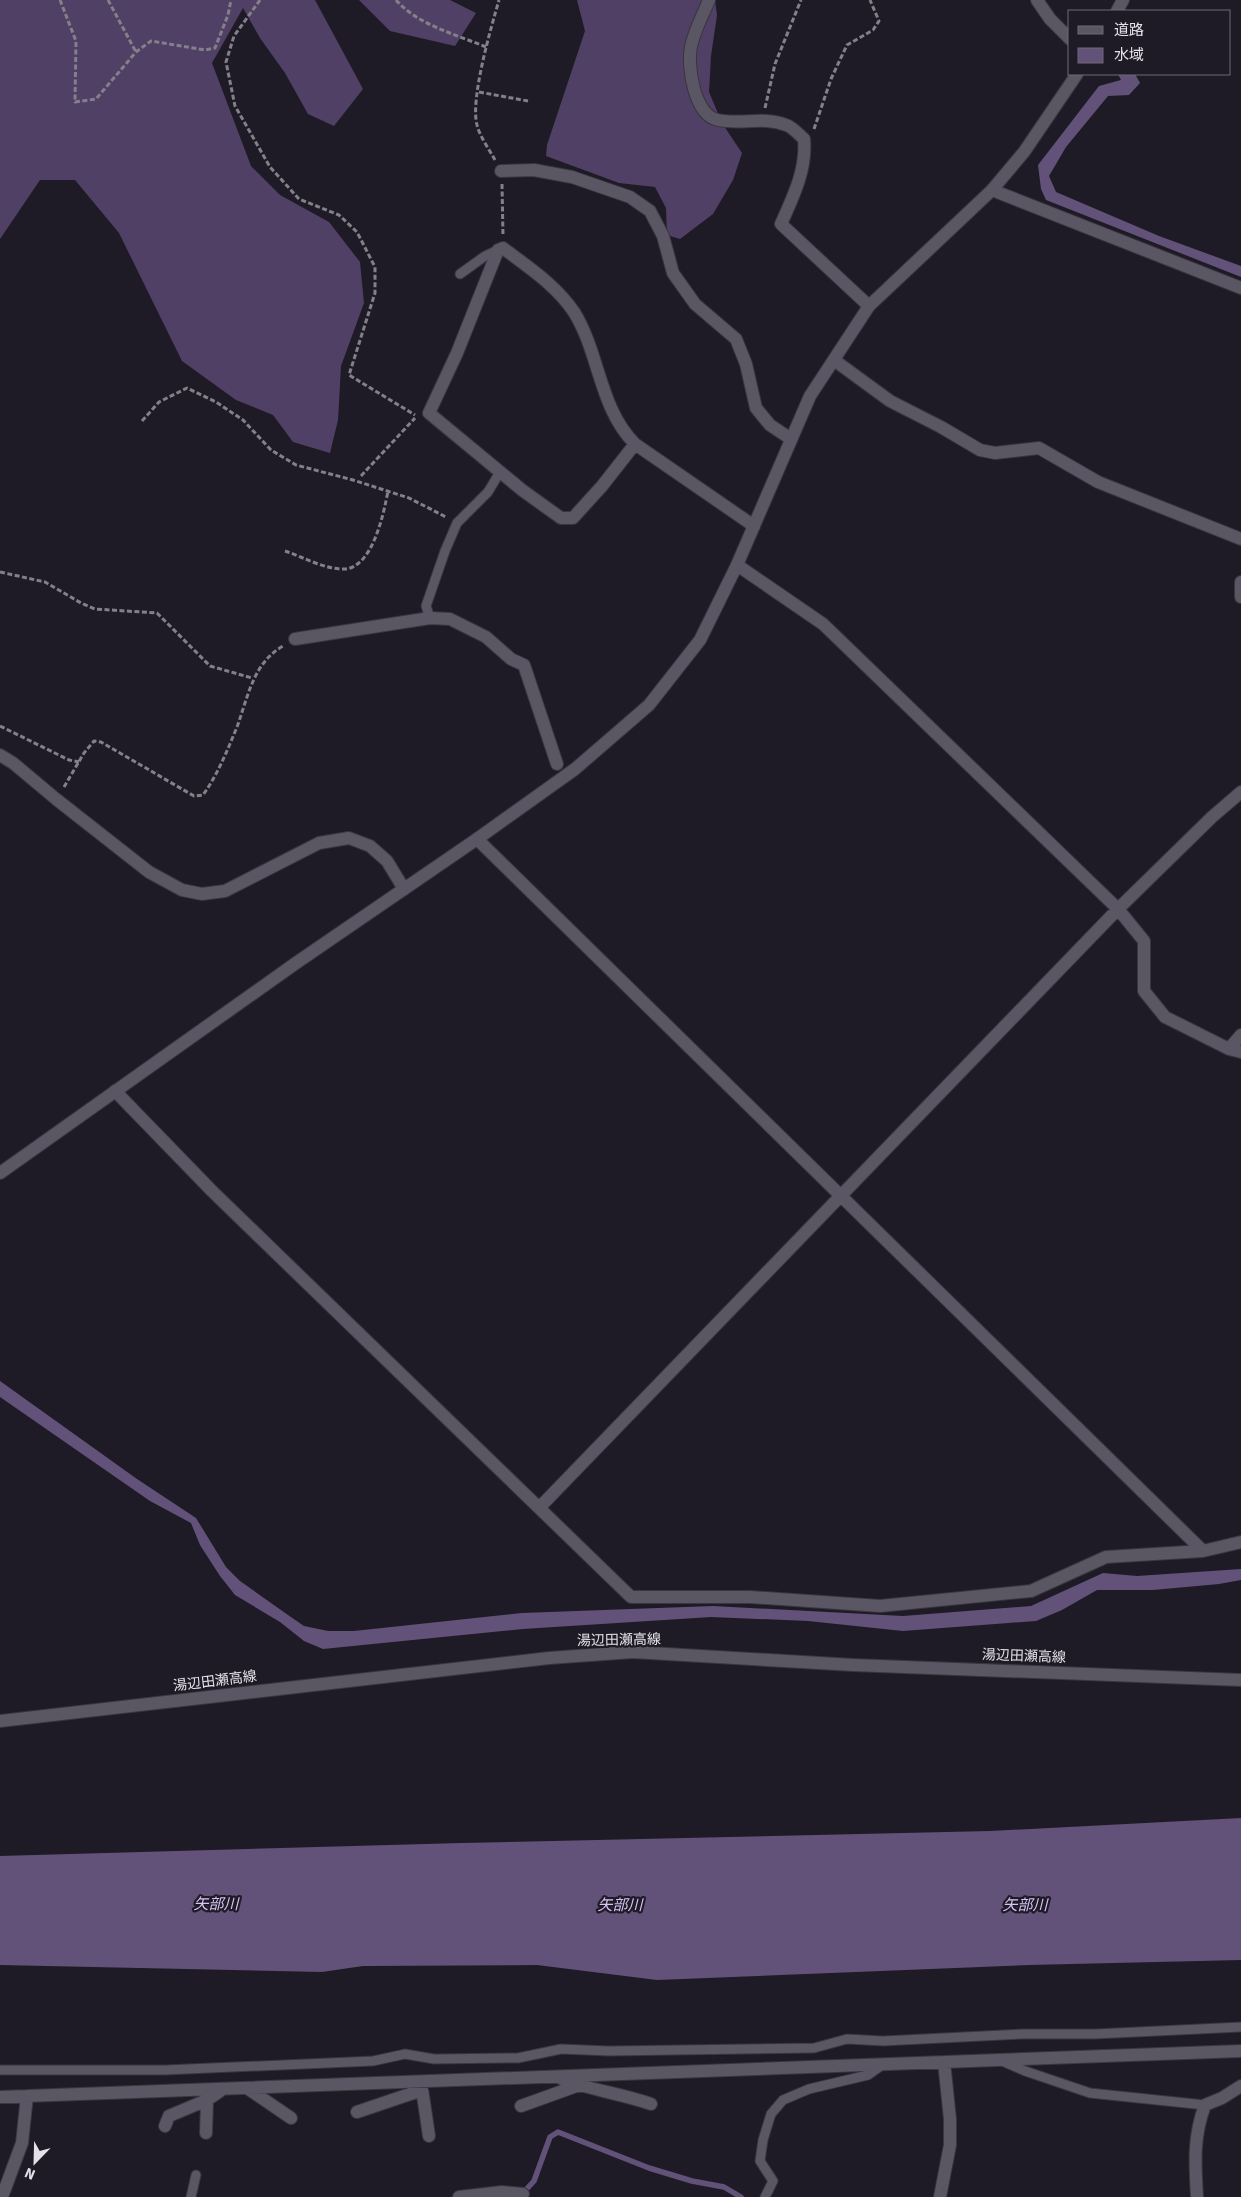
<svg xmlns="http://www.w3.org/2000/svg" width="1241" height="2197" font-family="Signika,'Noto Sans JP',sans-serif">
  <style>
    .forest { fill: #504065 }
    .water { fill: #625279 }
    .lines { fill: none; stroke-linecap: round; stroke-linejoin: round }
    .stream { stroke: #625279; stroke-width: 5.5 }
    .service-casing { stroke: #39363f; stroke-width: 11 }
    .minor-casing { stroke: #39363f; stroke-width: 14 }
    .tertiary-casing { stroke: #39363f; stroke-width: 14 }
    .secondary-casing { stroke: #39363f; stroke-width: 14 }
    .path { stroke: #84808a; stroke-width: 3; stroke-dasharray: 5 2.5; stroke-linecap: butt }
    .service { stroke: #5b5663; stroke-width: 9 }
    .minor { stroke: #5b5663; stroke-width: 12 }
    .tertiary { stroke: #5b5663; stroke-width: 12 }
    .secondary { stroke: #5b5663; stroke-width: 12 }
    .labels { text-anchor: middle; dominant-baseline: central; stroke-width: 4.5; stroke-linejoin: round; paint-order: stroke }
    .street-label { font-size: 14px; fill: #e4e1e9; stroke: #1f1b26 }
    .water-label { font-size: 15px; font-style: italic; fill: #d8c3f7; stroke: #1f1b26 }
  </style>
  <rect width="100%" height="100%" fill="#1f1b26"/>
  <path class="forest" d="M 0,0 L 315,0 L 363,89 L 334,126 L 308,114 L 285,73 L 260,38 L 243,8 L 212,63 L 251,166 L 280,195 L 329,222 L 360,262 L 364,303 L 341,366 L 338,420 L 330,453 L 293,442 L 273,415 L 236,400 L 182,361 L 119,233 L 75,180 L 40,180 L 0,239 Z
    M 359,0 L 450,0 L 476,13 L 455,46 L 390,31 Z
    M 577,0 L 715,0 L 717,15 L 711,56 L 709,92 L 722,123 L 742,153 L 733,180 L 713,214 L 680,239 L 667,235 L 666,208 L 655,187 L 619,183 L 546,156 L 547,145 L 585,31 Z"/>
  <path class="water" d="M 1118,74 L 1135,74 L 1140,83 L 1129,95 L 1108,96 L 1066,147 L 1049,176 L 1056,192 L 1159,236 L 1241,266 L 1241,277 L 1046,200 L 1041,189 L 1038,165 L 1099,86 L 1121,80 Z
    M 0,1381 L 137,1479 L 196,1518 L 226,1567 L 240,1581 L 288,1615 L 304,1626 L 328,1631 L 354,1631 L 522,1613 L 713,1606 L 903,1616 L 1031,1606 L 1103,1573 L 1137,1576 L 1241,1569 L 1241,1580 L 1219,1584 L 1153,1590 L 1097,1590 L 1062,1610 L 1036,1621 L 903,1631 L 808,1621 L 711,1617 L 523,1629 L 323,1649 L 304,1641 L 280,1622 L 235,1595 L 220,1576 L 200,1545 L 191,1523 L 150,1501 L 0,1397 Z
    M 1241,1818 L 1241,1960 L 1029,1965 L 657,1980 L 537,1965 L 363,1966 L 322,1972 L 0,1965 L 0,1856 L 462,1843 L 990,1831 Z"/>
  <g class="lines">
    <path class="stream" d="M 522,2194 L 534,2181 L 550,2137 L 558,2132 L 649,2168 L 692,2181 L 724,2187 L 741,2197"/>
    <g class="service-casing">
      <path id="service" d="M 460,274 L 485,256 L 498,250
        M 430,618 L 426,606 L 445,551 L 457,523 L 488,492 L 500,472
        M 1002,2061 L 1025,2071 L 1090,2093 L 1205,2105
        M 0,2070 L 165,2070 L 373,2061 L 405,2054 L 434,2059 L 518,2058 L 561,2049 L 609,2051 L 814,2048 L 847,2039 L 883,2041 L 1023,2034 L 1095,2034 L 1241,2027
        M 191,2197 L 196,2175
        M 765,2197 L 773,2181 L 760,2161 L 763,2140 L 771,2114 L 783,2100 L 809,2089 L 868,2075 L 882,2065"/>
    </g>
    <g class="minor-casing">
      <path id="minor" d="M 709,0 C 703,15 694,31 691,47 C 687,66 694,115 718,120 C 740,125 764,116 786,125 C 793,127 799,135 804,139 C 807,169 793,197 781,224 L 869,306
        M 1037,0 L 1050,19 L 1070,39
        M 501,171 L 534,170 L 572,177 L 630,197 L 650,211 L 663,236 L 673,273 L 695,304 L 736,339 L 746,364 L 756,408 L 770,425 L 791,439
        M 992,190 L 1241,288
        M 834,360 L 890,401 L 941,427 L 980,450 L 995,453 L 1039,448 L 1098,482 L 1241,539
        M 635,444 L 602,486 L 573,518 L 561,518 L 522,490 L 429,413 L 457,353 L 498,250 L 503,248 C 528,267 556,285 574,312 C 600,354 599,408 635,444 L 754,526
        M 737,565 L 823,624 L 1118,909 L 1144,941 L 1144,991 L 1165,1017 L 1229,1049 L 1241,1052
        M 1241,582 L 1241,597
        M 295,639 L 430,618 L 450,619 L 486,637 L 511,659 L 524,665 L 557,764
        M 0,755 L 13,763 L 56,799 L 149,872 L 182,890 L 202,894 L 225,891 L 319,843 L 349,838 L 370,846 L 387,861 L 404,889
        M 477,839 L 1203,1551
        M 1229,1049 L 1241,1035
        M 115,1091 L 212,1191 L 631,1597 L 750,1597 L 880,1606 L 1031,1591 L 1106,1557 L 1203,1551 L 1241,1542
        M 539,1508 L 1118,909 L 1212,817 L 1241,792
        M 562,2079 C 591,2090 622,2094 651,2104
        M 421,2082 L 429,2136
        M 247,2088 L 291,2118
        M 0,2097 L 1241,2051
        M 521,2106 L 582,2084
        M 357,2112 L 422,2090
        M 165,2126 L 169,2116 L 207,2100 L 223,2089
        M 206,2133 L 207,2100
        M 2,2197 L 22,2143 L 27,2096
        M 459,2197 L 502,2192 L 523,2194
        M 940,2197 L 950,2145 L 950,2119 L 944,2062
        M 1197,2197 C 1195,2163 1193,2137 1205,2105 L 1222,2098 L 1241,2086"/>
    </g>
    <g class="tertiary-casing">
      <path id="tertiary" d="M 1117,11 L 1123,0
        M 0,1173 L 296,963 L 477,839 L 575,769 L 649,705 L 700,640 L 737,565 L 810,396 L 869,306 L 992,190 L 1024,152 L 1077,74"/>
    </g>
    <g class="secondary-casing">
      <path id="secondary" d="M 0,1721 L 549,1658 L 633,1652 L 853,1665 L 1241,1680"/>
    </g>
    <path class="path" d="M 60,0 L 76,41 L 75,102 L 96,99 L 136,52 L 151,41 L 205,50 L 215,48 L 228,15 L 231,0
      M 108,0 L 136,52
      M 260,0 L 234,36 L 226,62 L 235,106 L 270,167 L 299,199 L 339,215 L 357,232 L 375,267 L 375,293 L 349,375 L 415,415
      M 396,0 C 418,25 455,34 486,47
      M 479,92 L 528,101
      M 765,108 L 775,64 L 801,0
      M 814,129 L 831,79 L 847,45 L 873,30 L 879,21 L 870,0
      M 495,160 C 489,149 480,137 477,125 C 470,99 491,28 499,0
      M 502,184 L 503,236
      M 142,421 L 159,402 L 187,388 L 216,402 L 243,420 L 271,450 L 296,465 L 353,480 L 409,498 L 446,517
      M 361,476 L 415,418
      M 285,551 C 303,557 326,570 345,569 C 373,567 384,512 388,491
      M 0,572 L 45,582 L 81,603 L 95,609 L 157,613 L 210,666 L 252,678
      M 0,726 L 69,760 L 79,762
      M 64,787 L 84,753 L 94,741 L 101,742 L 194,796 L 203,795 C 218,774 227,751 237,727 C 248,697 253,663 283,646"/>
    <use href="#service" class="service"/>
    <use href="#minor" class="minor"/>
    <use href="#tertiary" class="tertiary"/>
    <use href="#secondary" class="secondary"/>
  </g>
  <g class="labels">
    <g class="street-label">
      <text transform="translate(619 1640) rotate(-1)">湯辺田瀬高線</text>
      <text transform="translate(1024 1656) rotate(2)">湯辺田瀬高線</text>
      <text transform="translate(215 1681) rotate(-7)">湯辺田瀬高線</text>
    </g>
    <g class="water-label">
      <text x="216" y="1904">矢部川</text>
      <text x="620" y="1905">矢部川</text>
      <text x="1025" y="1905">矢部川</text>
    </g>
  </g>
  <rect x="1068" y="10" width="162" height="65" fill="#1f1b26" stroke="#6e6a74"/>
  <rect x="1078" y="26" width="25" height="8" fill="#5b5663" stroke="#6e6a74"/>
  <text x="1114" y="35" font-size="15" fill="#e4e1e9">道路</text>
  <rect x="1078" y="48" width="25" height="15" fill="#625279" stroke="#6e6a74"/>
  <text x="1114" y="60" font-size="15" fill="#e4e1e9">水域</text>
  <g transform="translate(35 2162) rotate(203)" stroke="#1f1b26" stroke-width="4" paint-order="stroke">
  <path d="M0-4L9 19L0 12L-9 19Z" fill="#e4e1e9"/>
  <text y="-8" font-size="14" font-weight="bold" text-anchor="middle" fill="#e4e1e9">N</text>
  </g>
</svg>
